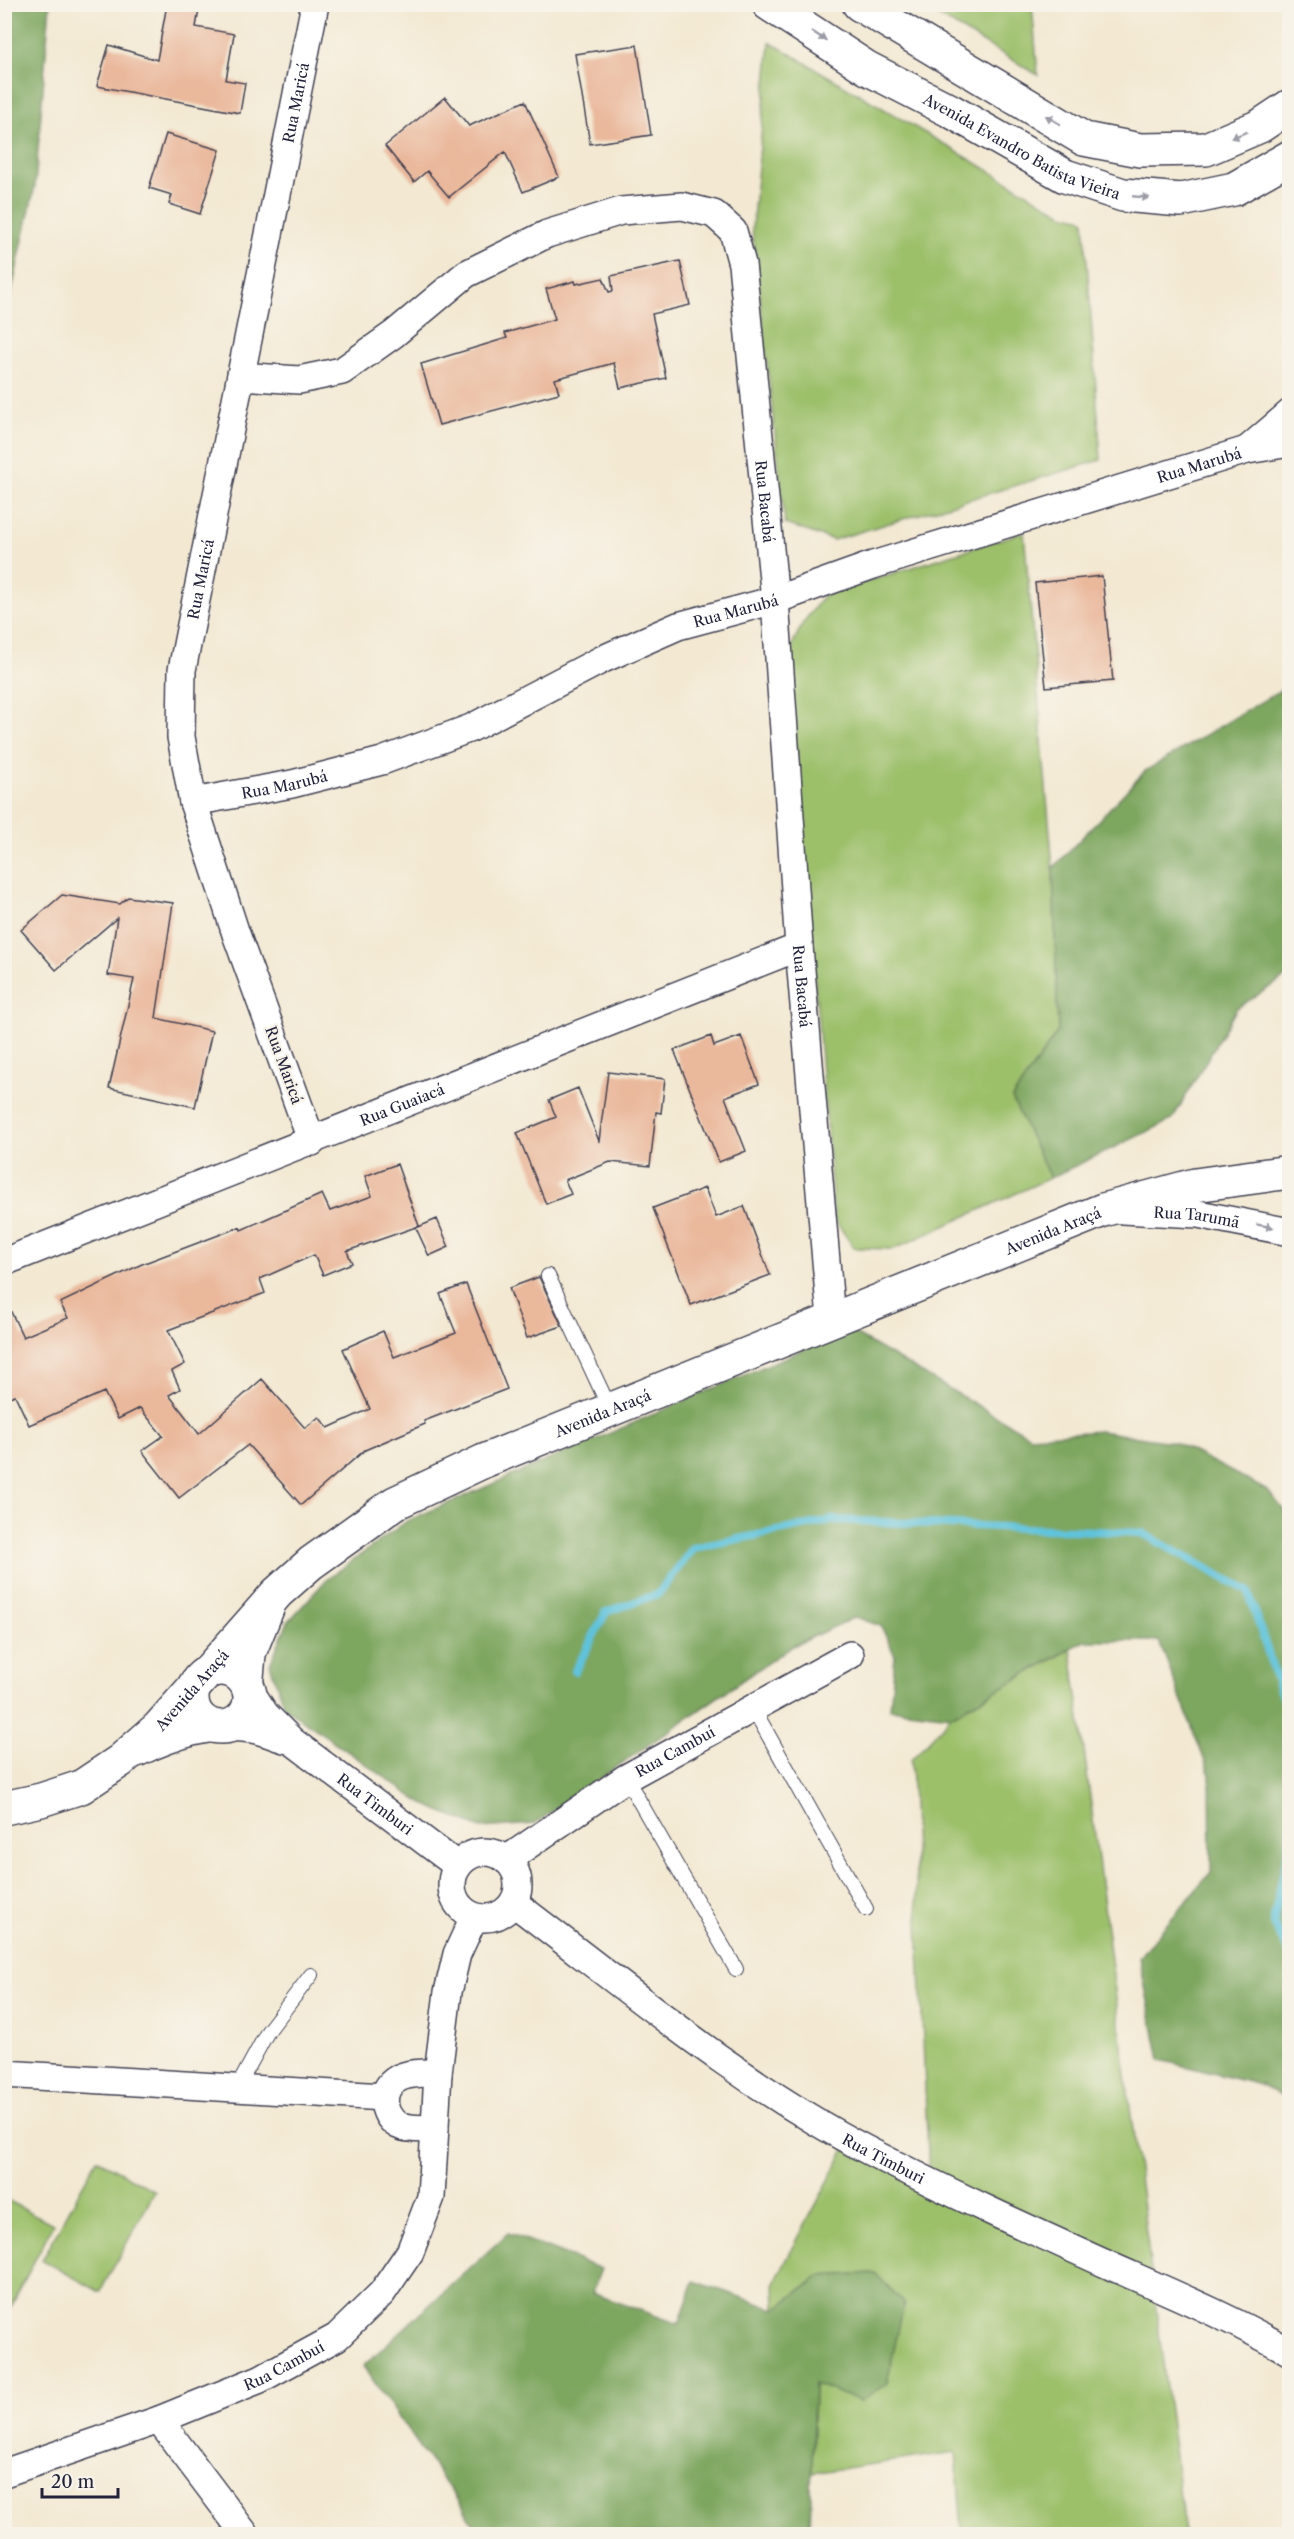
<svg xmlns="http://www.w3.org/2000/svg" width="1294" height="2539" font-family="'Libre Caslon Text',serif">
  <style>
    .green { fill: #9cc06b; stroke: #5f7153; stroke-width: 1.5 }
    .forest { fill: #7da65f; stroke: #50644d; stroke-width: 1.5 }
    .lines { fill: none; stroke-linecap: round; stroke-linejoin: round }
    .stream { stroke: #5fc3dc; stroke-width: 8 }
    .building { fill: #eab89b }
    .service-casing { stroke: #414052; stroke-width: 16 }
    .minor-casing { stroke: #414052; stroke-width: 30 }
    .tertiary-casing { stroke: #414052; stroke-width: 36 }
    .secondary-casing { stroke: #414052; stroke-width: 36 }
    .service { stroke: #fff; stroke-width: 14 }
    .minor { stroke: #fff; stroke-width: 27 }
    .tertiary { stroke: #fff; stroke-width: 33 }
    .secondary { stroke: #fff; stroke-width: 33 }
    .oneway { fill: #9c9ca7 }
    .labels { text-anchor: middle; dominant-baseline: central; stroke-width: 4.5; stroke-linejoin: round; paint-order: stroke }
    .street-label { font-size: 15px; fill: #22223b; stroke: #f7f3e8 }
  </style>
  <rect width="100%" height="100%" fill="#f7f3e8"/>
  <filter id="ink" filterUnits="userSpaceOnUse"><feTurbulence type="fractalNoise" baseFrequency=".0167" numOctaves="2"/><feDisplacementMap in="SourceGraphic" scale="12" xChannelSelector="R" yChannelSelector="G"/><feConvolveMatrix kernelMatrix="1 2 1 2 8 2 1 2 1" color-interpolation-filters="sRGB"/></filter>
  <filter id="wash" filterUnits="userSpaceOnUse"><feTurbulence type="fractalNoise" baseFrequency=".008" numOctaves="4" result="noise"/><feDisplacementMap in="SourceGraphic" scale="24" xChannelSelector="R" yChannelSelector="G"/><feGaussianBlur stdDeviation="1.35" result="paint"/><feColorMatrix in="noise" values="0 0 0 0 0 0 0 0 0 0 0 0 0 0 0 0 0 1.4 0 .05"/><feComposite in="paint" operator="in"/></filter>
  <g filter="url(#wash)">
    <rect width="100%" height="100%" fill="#f3e9d3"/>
    <path class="green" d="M 920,5 L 1032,5 L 1038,75 Z
      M 770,42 L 1063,214 L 1084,219 L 1101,460 L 833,540 L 785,524 L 752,229 Z
      M 1024,532 L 1053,868 L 1058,1031 L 1012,1098 L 1050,1178 L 894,1249 L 854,1248 L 834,1219 L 788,653 L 803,623 L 824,595 Z
      M 1071,1649 L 1185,2534 L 962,2534 L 956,2452 L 812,2473 L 814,2384 L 861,2401 L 875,2273 L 819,2276 L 775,2309 L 774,2284 L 850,2140 L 929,2181 L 911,1760 L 951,1716 Z
      M 97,2159 L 155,2191 L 100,2292 L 42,2260 Z
      M 5,2199 L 53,2224 L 5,2319 Z"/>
    <path class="forest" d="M 5,4 L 50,5 L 35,186 L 5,321 Z
      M 1289,685 L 1289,975 L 1237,1008 L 1172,1120 L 1050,1178 L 1012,1098 L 1058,1031 L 1053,868 L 1145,771 Z
      M 848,1330 L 1030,1436 L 1100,1431 L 1177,1443 L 1268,1491 L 1289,1516 L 1289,2099 L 1260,2085 L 1160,2060 L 1139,1957 L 1211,1872 L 1210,1775 L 1159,1641 L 1084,1641 L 951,1716 L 890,1709 L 895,1656 L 881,1626 L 855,1617 L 789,1648 L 534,1824 L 481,1828 L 423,1804 L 284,1707 L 270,1664 L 288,1622 L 326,1580 L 407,1521 Z
      M 508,2233 L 601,2269 L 592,2293 L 679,2324 L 694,2281 L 775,2309 L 820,2276 L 875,2273 L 904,2303 L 887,2383 L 861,2401 L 814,2384 L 810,2534 L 481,2534 L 363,2366 Z"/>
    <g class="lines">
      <path class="stream" d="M 575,1671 L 606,1612 L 658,1594 L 693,1548 L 833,1520 L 1142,1533 L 1248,1591 L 1288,1715 L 1290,1777
        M 1290,1841 L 1273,1923 L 1290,1954"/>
    </g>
    <g id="blocks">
      <path class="building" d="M 167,4 L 200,4 L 196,27 L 234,34 L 226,80 L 245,83 L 240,113 L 97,86 L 109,45 L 157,60 Z
        M 637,45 L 651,135 L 590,144 L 575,54 Z
        M 445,97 L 469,126 L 525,101 L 559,177 L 523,192 L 505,152 L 449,197 L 427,171 L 414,182 L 385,146 Z
        M 166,134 L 220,150 L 200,214 L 169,204 L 172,195 L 149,188 Z
        M 680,261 L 690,305 L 652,314 L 666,378 L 620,388 L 614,363 L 555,379 L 559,393 L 439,425 L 421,364 L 507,338 L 505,333 L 555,319 L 546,289 L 575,281 L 576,284 L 603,278 L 609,292 L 613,291 L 611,276 Z
        M 1102,576 L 1113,681 L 1046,687 L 1035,583 Z
        M 62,895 L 120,904 L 128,897 L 173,903 L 156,1018 L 212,1031 L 195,1107 L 109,1088 L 134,979 L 108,975 L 117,918 L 56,970 L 21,930 Z
        M 711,1036 L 714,1046 L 741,1036 L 759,1084 L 725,1097 L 746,1151 L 719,1162 L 674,1050 Z
        M 608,1072 L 665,1079 L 661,1113 L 656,1112 L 650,1166 L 610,1162 L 565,1180 L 571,1194 L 546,1204 L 517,1133 L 556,1117 L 549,1100 L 578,1088 L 599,1141 Z
        M 397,1164 L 419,1226 L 347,1251 L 352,1263 L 323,1275 L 314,1255 L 260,1279 L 265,1293 L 168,1330 L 185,1364 L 172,1371 L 180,1389 L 169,1395 L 199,1434 L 262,1379 L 305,1428 L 319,1417 L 328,1428 L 370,1409 L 343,1349 L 383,1331 L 394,1357 L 456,1333 L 440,1294 L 466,1284 L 507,1389 L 424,1421 L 425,1424 L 365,1450 L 301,1505 L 248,1445 L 179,1498 L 142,1451 L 163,1436 L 140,1408 L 118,1419 L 104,1392 L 29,1425 L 15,1395 L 4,1399 L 4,1297 L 23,1337 L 68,1318 L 60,1303 L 142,1264 L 240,1227 L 241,1230 L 322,1194 L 330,1211 L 372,1196 L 365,1176 Z
        M 705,1188 L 716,1217 L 744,1206 L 770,1275 L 691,1305 L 653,1208 Z
        M 437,1219 L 449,1247 L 429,1256 L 416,1228 Z
        M 539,1277 L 562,1326 L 527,1338 L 509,1288 Z"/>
    </g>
  </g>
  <g filter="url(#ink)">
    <use href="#blocks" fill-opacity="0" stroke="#414052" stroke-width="1.5"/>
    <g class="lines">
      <g class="service-casing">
        <path id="service" d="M 548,1276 L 610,1409
          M 753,1708 L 866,1909
          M 626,1778 L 736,1969
          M 237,2088 L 268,2031 L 311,1975"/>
      </g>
      <g class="minor-casing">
        <g id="minor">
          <path id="s1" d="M 241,376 L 299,380 L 342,371 L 394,334 L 466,274 L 547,234 L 621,211 L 682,206 L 714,214 L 733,231 L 742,264 L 775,600 L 799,947 L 831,1319"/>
          <path d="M 1247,450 L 1290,413"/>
          <path id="s2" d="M 193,802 L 292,784 L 382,761 L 471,728 L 603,659 L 678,626 L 775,600 L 873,565 L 1247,450 L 1290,443"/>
          <path id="s3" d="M 312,1142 L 236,934 L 193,802 L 181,737 L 182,670 L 315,4"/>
          <path id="s4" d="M 1122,1210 L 1198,1214 L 1290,1232"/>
          <path id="s5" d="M 4,1262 L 799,947"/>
          <path id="s6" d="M 271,1607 L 252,1654 L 249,1689 L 265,1714 L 292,1741 L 458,1866"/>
          <path d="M 137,1753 C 173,1736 212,1722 251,1729 C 264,1731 276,1737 288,1740"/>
          <circle cx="485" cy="1885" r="33"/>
          <path id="s7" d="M 506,1860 L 626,1778 L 850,1655"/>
          <path id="s8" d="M 514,1903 C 628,1989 738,2082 865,2149 C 947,2192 1031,2230 1115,2268 C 1174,2294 1233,2319 1290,2352"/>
          <path d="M 4,2074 L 384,2097"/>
          <path d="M 435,2129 C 423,2128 408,2130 398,2125 C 381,2115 379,2089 397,2079 C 408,2072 426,2073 438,2073"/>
          <path d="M 159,2420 L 245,2534"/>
          <path id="s9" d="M 4,2473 L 159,2420 L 260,2379 L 337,2337 L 382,2293 L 410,2252 L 431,2197 L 438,2073 L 448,1992 L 457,1954 L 474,1917"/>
        </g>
      </g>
      <g class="tertiary-casing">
        <g id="tertiary">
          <circle cx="221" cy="1698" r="29"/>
          <path id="s10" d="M 4,1808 L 41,1800 L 81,1787 L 120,1761 L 159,1727 L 277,1593 L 311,1563 L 395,1503 L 484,1461 L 1103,1210 L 1195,1185 L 1290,1172"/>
        </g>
      </g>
      <g class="secondary-casing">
        <g id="secondary">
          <path id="s11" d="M 769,4 L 867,68 L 951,111 L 1065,176 L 1123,195 L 1181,200 L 1234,189 L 1290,157"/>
          <path d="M 859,4 L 1084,139 L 1140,150 L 1206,149 L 1260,126 L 1290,106"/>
        </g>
      </g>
      <use href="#service" class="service"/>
      <use href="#minor" class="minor"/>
      <use href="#tertiary" class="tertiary"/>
      <use href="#secondary" class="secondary"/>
    </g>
    <defs><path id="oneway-solid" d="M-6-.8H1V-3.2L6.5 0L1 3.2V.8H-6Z" transform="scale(1.5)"/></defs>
    <g class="oneway">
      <use href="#oneway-solid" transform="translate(819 36) rotate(33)"/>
      <use href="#oneway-solid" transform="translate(1053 120) rotate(-149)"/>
      <use href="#oneway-solid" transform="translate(1239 135) rotate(157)"/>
      <use href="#oneway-solid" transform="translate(1141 197) rotate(5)"/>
      <use href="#oneway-solid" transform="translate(1265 1226) rotate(10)"/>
    </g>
  </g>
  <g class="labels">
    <g class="street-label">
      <text stroke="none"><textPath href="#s3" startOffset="1072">Rua Maricá</textPath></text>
      <text stroke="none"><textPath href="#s11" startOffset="291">Avenida Evandro Batista Vieira</textPath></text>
      <text stroke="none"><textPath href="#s2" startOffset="1065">Rua Marubá</textPath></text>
      <text stroke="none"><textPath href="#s1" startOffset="820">Rua Bacabá</textPath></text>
      <text stroke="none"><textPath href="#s3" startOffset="586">Rua Maricá</textPath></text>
      <text stroke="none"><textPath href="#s2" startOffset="579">Rua Marubá</textPath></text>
      <text stroke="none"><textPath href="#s2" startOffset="93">Rua Marubá</textPath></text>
      <text stroke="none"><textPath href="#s1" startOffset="1306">Rua Bacabá</textPath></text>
      <text transform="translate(284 1065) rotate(70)">Rua Maricá</text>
      <text stroke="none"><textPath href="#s5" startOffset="428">Rua Guaiacá</textPath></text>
      <text stroke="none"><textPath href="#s4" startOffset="75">Rua Tarumã</textPath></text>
      <text stroke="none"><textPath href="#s10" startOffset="1218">Avenida Araçá</textPath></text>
      <text stroke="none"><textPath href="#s10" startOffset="732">Avenida Araçá</textPath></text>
      <text stroke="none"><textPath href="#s10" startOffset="228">Avenida Araçá</textPath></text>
      <text stroke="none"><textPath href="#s7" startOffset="201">Rua Cambuí</textPath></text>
      <text stroke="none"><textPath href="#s6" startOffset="258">Rua Timburi</textPath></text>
      <text stroke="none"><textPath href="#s8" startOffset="450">Rua Timburi</textPath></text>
      <text stroke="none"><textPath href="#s9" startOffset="300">Rua Cambuí</textPath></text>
    </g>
  </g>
  <rect width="1294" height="2539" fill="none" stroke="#f7f3e8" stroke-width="24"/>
  <path d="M42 2488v9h76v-9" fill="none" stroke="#22223b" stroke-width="3"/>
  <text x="51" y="2488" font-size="18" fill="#22223b" stroke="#f7f3e8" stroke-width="4.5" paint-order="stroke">20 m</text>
</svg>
